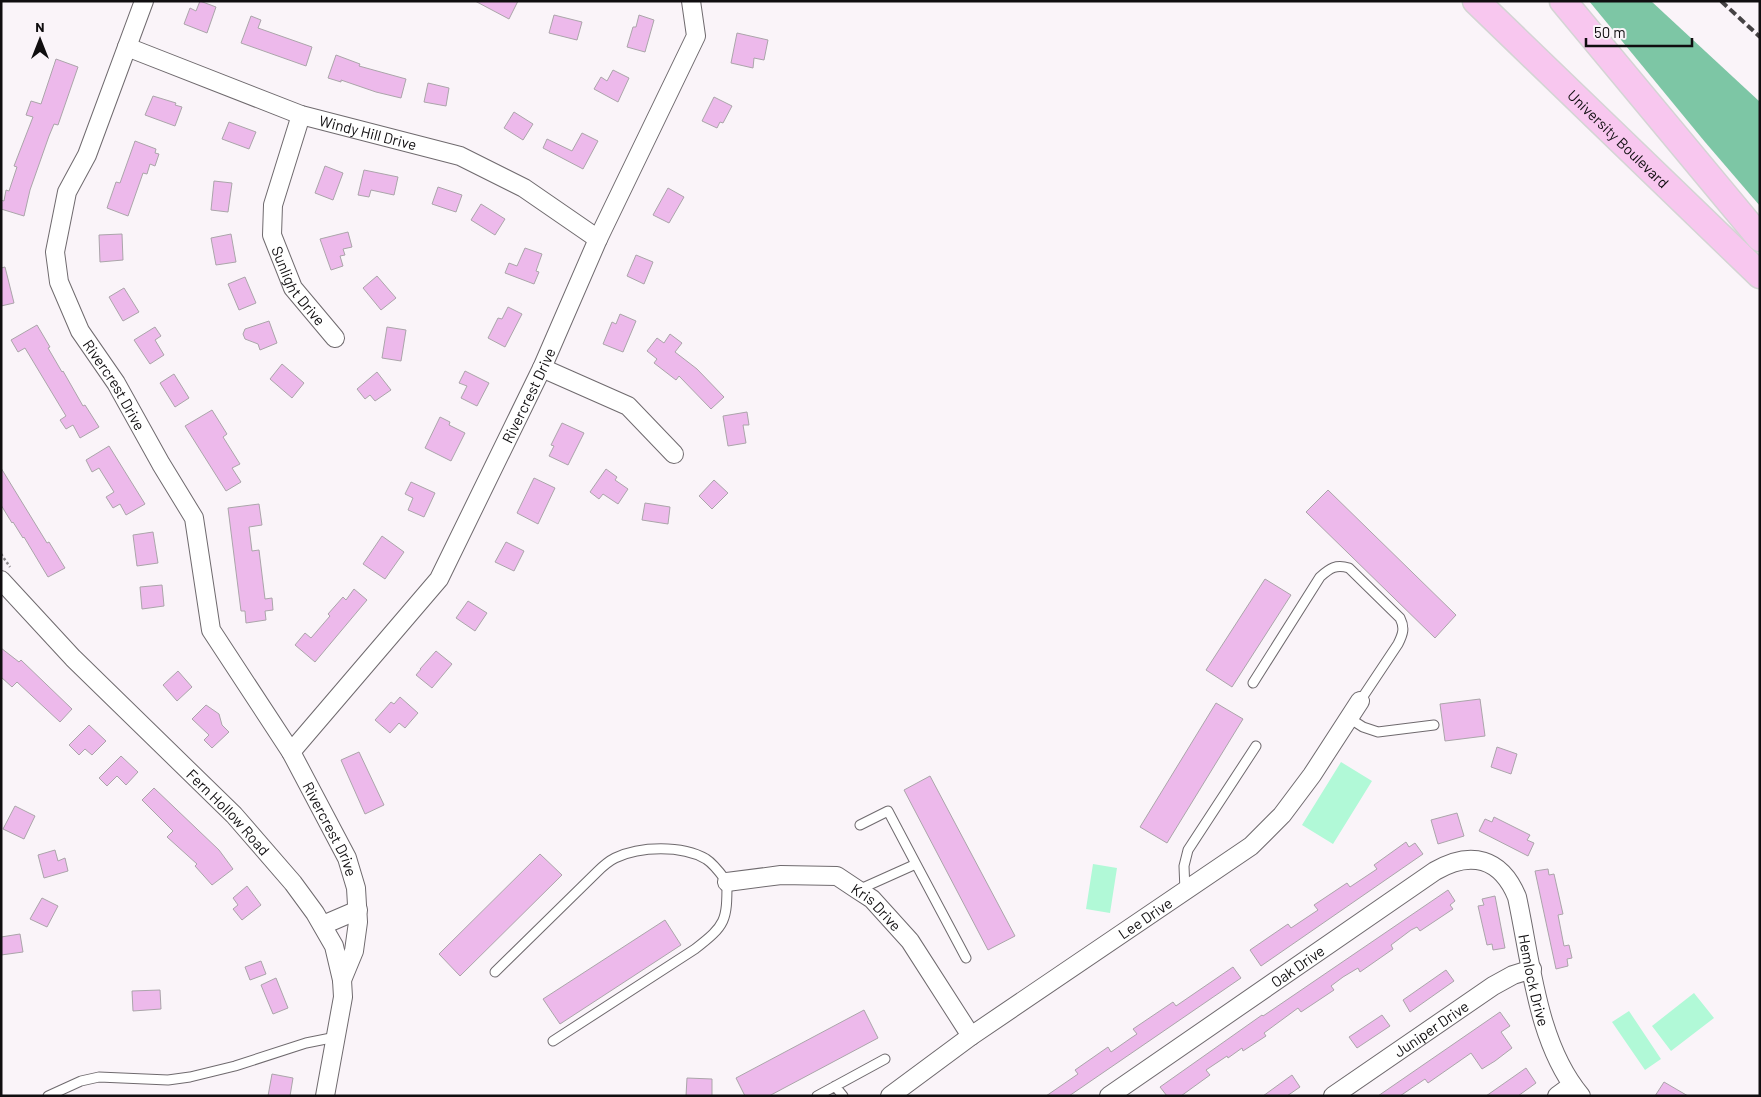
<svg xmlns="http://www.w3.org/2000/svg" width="1761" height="1097" font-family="Barlow,sans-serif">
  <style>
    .green { fill: #b1f9d7 }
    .forest { fill: #7dc6a5 }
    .building { fill: #edb9eb; stroke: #aba5aa }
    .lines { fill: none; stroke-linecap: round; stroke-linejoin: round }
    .lane-casing { stroke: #6f6a6e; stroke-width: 11 }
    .street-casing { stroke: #6f6a6e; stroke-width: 20 }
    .primary-casing { stroke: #d4d4d4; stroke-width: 29 }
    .path { stroke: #8c888c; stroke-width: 2.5; stroke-dasharray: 2.5 2.5; stroke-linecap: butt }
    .lane { stroke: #fff; stroke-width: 9 }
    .street { stroke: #fff; stroke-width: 18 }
    .primary { stroke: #f8c7ef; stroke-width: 26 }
    .rail { stroke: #464345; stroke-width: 4; stroke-dasharray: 8 4; stroke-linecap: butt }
    .labels { text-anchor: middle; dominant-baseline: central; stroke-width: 5; stroke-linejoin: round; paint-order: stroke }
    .street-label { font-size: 15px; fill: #100e10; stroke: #faf4f9 }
  </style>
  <rect width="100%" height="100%" fill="#faf4f9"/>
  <path class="green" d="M 1341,762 L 1372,781 L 1333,844 L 1302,825 Z
    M 1093,864 L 1117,868 L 1110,913 L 1086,909 Z
    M 1694,993 L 1714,1018 L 1671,1051 L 1652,1026 Z
    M 1629,1011 L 1661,1059 L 1645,1070 L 1612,1022 Z"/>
  <path class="forest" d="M 1589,1 L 1651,1 L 1760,102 L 1760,206 L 1705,142 Z"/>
  <path class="building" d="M 200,1 L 216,7 L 207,33 L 184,24 L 190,8 L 196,11 Z
    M 475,1 L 518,1 L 509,19 Z
    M 554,15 L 582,22 L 577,40 L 549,33 Z
    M 639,15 L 654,20 L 645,52 L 627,47 L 633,27 L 636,27 Z
    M 251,16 L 261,20 L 258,28 L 312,47 L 306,66 L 241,43 Z
    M 737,33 L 768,40 L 764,60 L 754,58 L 753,68 L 731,63 Z
    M 336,55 L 360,64 L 359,66 L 406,79 L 401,98 L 376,92 L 341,80 L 341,82 L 328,78 Z
    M 56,59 L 78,67 L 58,125 L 54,124 L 49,136 L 30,190 L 24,216 L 1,209 L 1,200 L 4,201 L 6,190 L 9,191 L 17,167 L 14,166 L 33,117 L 26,115 L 31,101 L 41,104 Z
    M 613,70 L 629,78 L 618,102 L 594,89 L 601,77 L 607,81 Z
    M 428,83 L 449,88 L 446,106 L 424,102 Z
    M 153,96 L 176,103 L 175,105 L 182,107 L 175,126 L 145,115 Z
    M 714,97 L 732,106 L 723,123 L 720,122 L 717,128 L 702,121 Z
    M 514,112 L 533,124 L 523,140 L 504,128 Z
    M 229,122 L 256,132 L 249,149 L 222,139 Z
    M 582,133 L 598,141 L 583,169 L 543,148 L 547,139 L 572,151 Z
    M 135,141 L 156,149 L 155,153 L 159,154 L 155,166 L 150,164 L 147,174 L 143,173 L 128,216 L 107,208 L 116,182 L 120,183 Z
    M 325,166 L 343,173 L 333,200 L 315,193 Z
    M 364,170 L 398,177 L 394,195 L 371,190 L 369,197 L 358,195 Z
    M 214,181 L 232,183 L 228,212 L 211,210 Z
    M 438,187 L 462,195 L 456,212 L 432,204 Z
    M 668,188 L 684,197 L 669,223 L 653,215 Z
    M 481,204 L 505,219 L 495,235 L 471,220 Z
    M 348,232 L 352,247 L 343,249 L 345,255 L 340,256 L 343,266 L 331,270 L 320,239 Z
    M 122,234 L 123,260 L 100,262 L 99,235 Z
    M 231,234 L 236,262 L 216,265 L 211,238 Z
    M 525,248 L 542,254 L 536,271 L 539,272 L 534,284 L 505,273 L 509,263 L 517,266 Z
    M 636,255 L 653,262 L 644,284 L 627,276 Z
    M 5,267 L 14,303 L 1,306 L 1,268 Z
    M 377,276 L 396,298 L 381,310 L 363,288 Z
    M 245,277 L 256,303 L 239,310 L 228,284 Z
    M 124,288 L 139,312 L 123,321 L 109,297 Z
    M 508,307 L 522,314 L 505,347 L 488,338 L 498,318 L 502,319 Z
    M 620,314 L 636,321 L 623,352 L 603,344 L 612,322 L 616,324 Z
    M 269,321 L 277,343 L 260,350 L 258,344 L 245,339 L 243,334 L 245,329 Z
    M 37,325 L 50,347 L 48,348 L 62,372 L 63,371 L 83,406 L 85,405 L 99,427 L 80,438 L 73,425 L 66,429 L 60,420 L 66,416 L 25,348 L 18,352 L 11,340 Z
    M 155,327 L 161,336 L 155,340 L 164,355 L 150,364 L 134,340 Z
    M 387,327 L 406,330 L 401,361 L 382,358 Z
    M 670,334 L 682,343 L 675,352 L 697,369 L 724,397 L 711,409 L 679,376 L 676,380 L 654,363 L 657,359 L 647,351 L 657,338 L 664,343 Z
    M 282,364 L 304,383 L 292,398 L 270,379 Z
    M 465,371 L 489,383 L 477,406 L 461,398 L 467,386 L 459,383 Z
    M 377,372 L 391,390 L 375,401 L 370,395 L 365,399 L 357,389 Z
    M 174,374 L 189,398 L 175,407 L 160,383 Z
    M 212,410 L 227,434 L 223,437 L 240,464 L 232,468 L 241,482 L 226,491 L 185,426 Z
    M 747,412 L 749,425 L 743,425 L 746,443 L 728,446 L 723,416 Z
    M 440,417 L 450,422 L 449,425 L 465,433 L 451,461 L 425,448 Z
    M 562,423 L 584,433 L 568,465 L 549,456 L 554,446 L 551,445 Z
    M 109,446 L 145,504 L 126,515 L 120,504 L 113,508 L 106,497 L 114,492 L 99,468 L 92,472 L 86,460 Z
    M 1,468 L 47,543 L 49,542 L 65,568 L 48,577 L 24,537 L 23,538 L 13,522 L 12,523 L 1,505 Z
    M 606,469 L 617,477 L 615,480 L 628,489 L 618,504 L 603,494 L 599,499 L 590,492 Z
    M 534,478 L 555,488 L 538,524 L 517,513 Z
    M 714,480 L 728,493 L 712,509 L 699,496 Z
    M 411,482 L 435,493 L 424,517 L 408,510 L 413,498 L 405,494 Z
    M 1328,490 L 1456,615 L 1435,638 L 1306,512 Z
    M 645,503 L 670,507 L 668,524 L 642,520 Z
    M 259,504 L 262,525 L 249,527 L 252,551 L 259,550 L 265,599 L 272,598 L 273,610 L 265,611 L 266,620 L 246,623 L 245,611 L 241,611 L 228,508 Z
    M 153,532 L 158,563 L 137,566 L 133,535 Z
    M 382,536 L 404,552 L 385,579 L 363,564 Z
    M 506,542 L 524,551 L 514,571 L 495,562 Z
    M 1265,579 L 1291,595 L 1232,687 L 1206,670 Z
    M 162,585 L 164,606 L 142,609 L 140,587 Z
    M 354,589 L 367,600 L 315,662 L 295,645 L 305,633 L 311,638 L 330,616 L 328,614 L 343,597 L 346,600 Z
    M 468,601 L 487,613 L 475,631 L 456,618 Z
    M 1,648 L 19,662 L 21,660 L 72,709 L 60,722 L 17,682 L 12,687 L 1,677 Z
    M 436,651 L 452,664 L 432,688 L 416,675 L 421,669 L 420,669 Z
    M 178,671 L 192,687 L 177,701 L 163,685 Z
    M 400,697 L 418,713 L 405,728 L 399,723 L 390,733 L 375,720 L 391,702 L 394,704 Z
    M 1480,699 L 1485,736 L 1445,741 L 1440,704 Z
    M 1216,703 L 1243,719 L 1167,843 L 1140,827 Z
    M 206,705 L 219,714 L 222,725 L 229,732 L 212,748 L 204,740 L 209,735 L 192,719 Z
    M 89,725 L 106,741 L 92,755 L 85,749 L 79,755 L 69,745 Z
    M 1497,747 L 1517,754 L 1511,774 L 1491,767 Z
    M 359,752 L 384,805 L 365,814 L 341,760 Z
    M 121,756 L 138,772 L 126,785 L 117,776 L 107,786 L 99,778 Z
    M 930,776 L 1015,936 L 988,950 L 904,790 Z
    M 154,788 L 219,850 L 233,869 L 212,885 L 195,866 L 197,864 L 167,837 L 173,831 L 142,800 Z
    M 15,806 L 35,816 L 24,839 L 3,829 Z
    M 1457,813 L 1464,836 L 1438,844 L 1431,820 Z
    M 1494,817 L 1530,835 L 1527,840 L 1534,843 L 1528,856 L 1479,831 L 1485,819 L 1492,822 Z
    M 1406,842 L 1409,847 L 1415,843 L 1423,854 L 1261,966 L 1250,950 L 1288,924 L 1291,928 L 1318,910 L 1314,905 L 1347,883 L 1350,887 L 1377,869 L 1374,865 Z
    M 55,850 L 58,861 L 65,858 L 68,871 L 44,878 L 38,855 Z
    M 540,854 L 562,875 L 460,976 L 439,954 Z
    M 1548,869 L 1549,875 L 1554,874 L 1563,914 L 1558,915 L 1564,946 L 1569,945 L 1572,958 L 1567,959 L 1568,966 L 1556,969 L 1535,871 Z
    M 247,886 L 261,905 L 242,920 L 233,909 L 238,905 L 233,898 Z
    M 1448,890 L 1455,901 L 1450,905 L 1453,909 L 1420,931 L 1417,927 L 1411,930 L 1391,945 L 1393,949 L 1360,972 L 1358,968 L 1343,977 L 1331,986 L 1334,990 L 1301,1012 L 1298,1008 L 1264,1033 L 1266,1036 L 1243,1051 L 1242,1048 L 1228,1058 L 1227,1056 L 1206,1070 L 1210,1075 L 1181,1096 L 1167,1096 L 1160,1087 L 1262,1015 L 1263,1016 L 1269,1012 Z
    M 1495,896 L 1505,948 L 1493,950 L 1492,944 L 1487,945 L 1478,906 L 1484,905 L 1482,899 Z
    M 42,898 L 58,906 L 47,927 L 30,919 Z
    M 665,920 L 681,945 L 560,1024 L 543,999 Z
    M 20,934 L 23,952 L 1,955 L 1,937 Z
    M 261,961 L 266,974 L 250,980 L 245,967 Z
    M 1233,967 L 1241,978 L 1069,1096 L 1046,1096 L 1078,1074 L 1075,1070 L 1108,1047 L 1111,1052 L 1131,1038 L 1137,1034 L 1133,1029 L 1173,1002 L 1176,1006 Z
    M 1446,970 L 1454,981 L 1410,1012 L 1403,1000 Z
    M 276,978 L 288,1008 L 273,1014 L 261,985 Z
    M 160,990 L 161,1009 L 133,1011 L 132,991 Z
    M 864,1010 L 878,1038 L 769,1096 L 745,1096 L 736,1078 Z
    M 1500,1012 L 1510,1026 L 1501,1032 L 1512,1048 L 1495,1061 L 1482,1069 L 1471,1053 L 1428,1083 L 1425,1079 L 1400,1096 L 1378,1096 Z
    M 1382,1015 L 1390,1026 L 1357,1048 L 1349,1037 Z
    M 1526,1068 L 1536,1083 L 1518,1096 L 1486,1096 Z
    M 272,1074 L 293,1078 L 290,1096 L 268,1096 Z
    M 1292,1075 L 1300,1087 L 1287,1096 L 1263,1096 Z
    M 687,1078 L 712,1079 L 712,1096 L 686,1096 Z
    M 1664,1082 L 1688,1096 L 1655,1096 Z"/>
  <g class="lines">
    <g class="lane-casing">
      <path id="lane" d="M 1253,683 L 1320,577 C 1330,568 1336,564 1349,568 L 1400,618 C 1405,628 1403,634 1398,644 L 1360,701
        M 1349,718 L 1363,727 L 1378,732 L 1434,725
        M 860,825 L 888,811 L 916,864
        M 858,890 L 916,864 L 966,958
        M 1185,891 L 1184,866 L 1188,850 L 1256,746
        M 495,972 L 597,872 C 602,867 609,861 615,858 C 640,846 682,845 706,859 C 714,864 721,874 727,882 C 727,921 726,925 695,949 L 553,1041
        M 835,1086 L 843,1096
        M 48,1096 L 81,1081 L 99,1077 L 168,1080 L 190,1077 L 235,1066 L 306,1043 L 336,1037
        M 817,1096 L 885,1059"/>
    </g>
    <g class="street-casing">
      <g id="street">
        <path id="s1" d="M 144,1 L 87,155 L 67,192 L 55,252 L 59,282 L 80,331 L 116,383 L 161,464 L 194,518 L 211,630 L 291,752 L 347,858 L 356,888 L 358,922 L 354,951 L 342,980"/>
        <path id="s2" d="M 127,47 L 301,115 L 460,156 L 524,188 L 598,239"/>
        <path id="s3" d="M 301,115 L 273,205 L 272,235 L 293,288 L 335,338"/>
        <path d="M 542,368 L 628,406 L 674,454"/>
        <path id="s4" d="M 1,580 L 73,658 L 234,815 L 293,883 L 315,913 L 334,946 L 342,980 L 343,997 L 325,1096"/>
        <path id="s5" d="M 291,752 L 439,579 L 542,368 L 598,239 L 696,36 L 691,1"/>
        <path id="s6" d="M 727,882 L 781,875 L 837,876 L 858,890 L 872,899 L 910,941 L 971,1036"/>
        <path d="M 323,925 L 358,910"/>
        <path id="s7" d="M 890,1096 L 971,1036 L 1251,846 L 1282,815 L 1312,775 L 1360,701"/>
        <path id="s8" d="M 1109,1096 L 1435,871 C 1471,850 1501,858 1517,897 C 1531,961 1537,1044 1581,1096"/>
        <path id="s9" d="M 1333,1096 L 1493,986 L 1513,975 L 1532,969"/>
        <path d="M 1557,1096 L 1572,1085"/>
      </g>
    </g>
    <g class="primary-casing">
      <g id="primary">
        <path id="s10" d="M 1476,1 L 1760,275"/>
        <path d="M 1563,1 L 1760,238"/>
      </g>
    </g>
    <path class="path" d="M 1,554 L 10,567"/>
    <use href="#lane" class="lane"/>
    <use href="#street" class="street"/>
    <use href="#primary" class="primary"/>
    <path class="rail" d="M 1721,1 L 1760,37"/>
  </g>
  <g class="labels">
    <g class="street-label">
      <text stroke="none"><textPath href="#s2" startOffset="256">Windy Hill Drive</textPath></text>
      <text stroke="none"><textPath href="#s10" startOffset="198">University Boulevard</textPath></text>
      <text stroke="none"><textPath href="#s3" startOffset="182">Sunlight Drive</textPath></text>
      <text stroke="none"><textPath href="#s1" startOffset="415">Rivercrest Drive</textPath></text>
      <text stroke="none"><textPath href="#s5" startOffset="432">Rivercrest Drive</textPath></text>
      <text stroke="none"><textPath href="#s4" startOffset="325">Fern Hollow Road</textPath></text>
      <text stroke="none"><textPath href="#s1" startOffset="916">Rivercrest Drive</textPath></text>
      <text stroke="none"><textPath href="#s6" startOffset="161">Kris Drive</textPath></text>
      <text stroke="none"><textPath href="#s7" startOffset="311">Lee Drive</textPath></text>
      <text stroke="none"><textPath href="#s8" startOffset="229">Oak Drive</textPath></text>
      <text stroke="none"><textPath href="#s8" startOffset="582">Hemlock Drive</textPath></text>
      <text stroke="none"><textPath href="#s9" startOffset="119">Juniper Drive</textPath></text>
    </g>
  </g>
  <rect width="1761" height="1097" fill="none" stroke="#100e10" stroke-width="5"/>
  <g transform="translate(40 40)" stroke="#faf4f9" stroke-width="4" paint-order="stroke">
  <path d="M0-4L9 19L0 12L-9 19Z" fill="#100e10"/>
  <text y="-8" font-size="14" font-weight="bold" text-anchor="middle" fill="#100e10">N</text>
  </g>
  <path d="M1586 38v8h106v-8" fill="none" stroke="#100e10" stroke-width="2.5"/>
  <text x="1594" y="38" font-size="15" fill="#100e10" stroke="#faf4f9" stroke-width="4" paint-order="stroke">50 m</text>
</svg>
